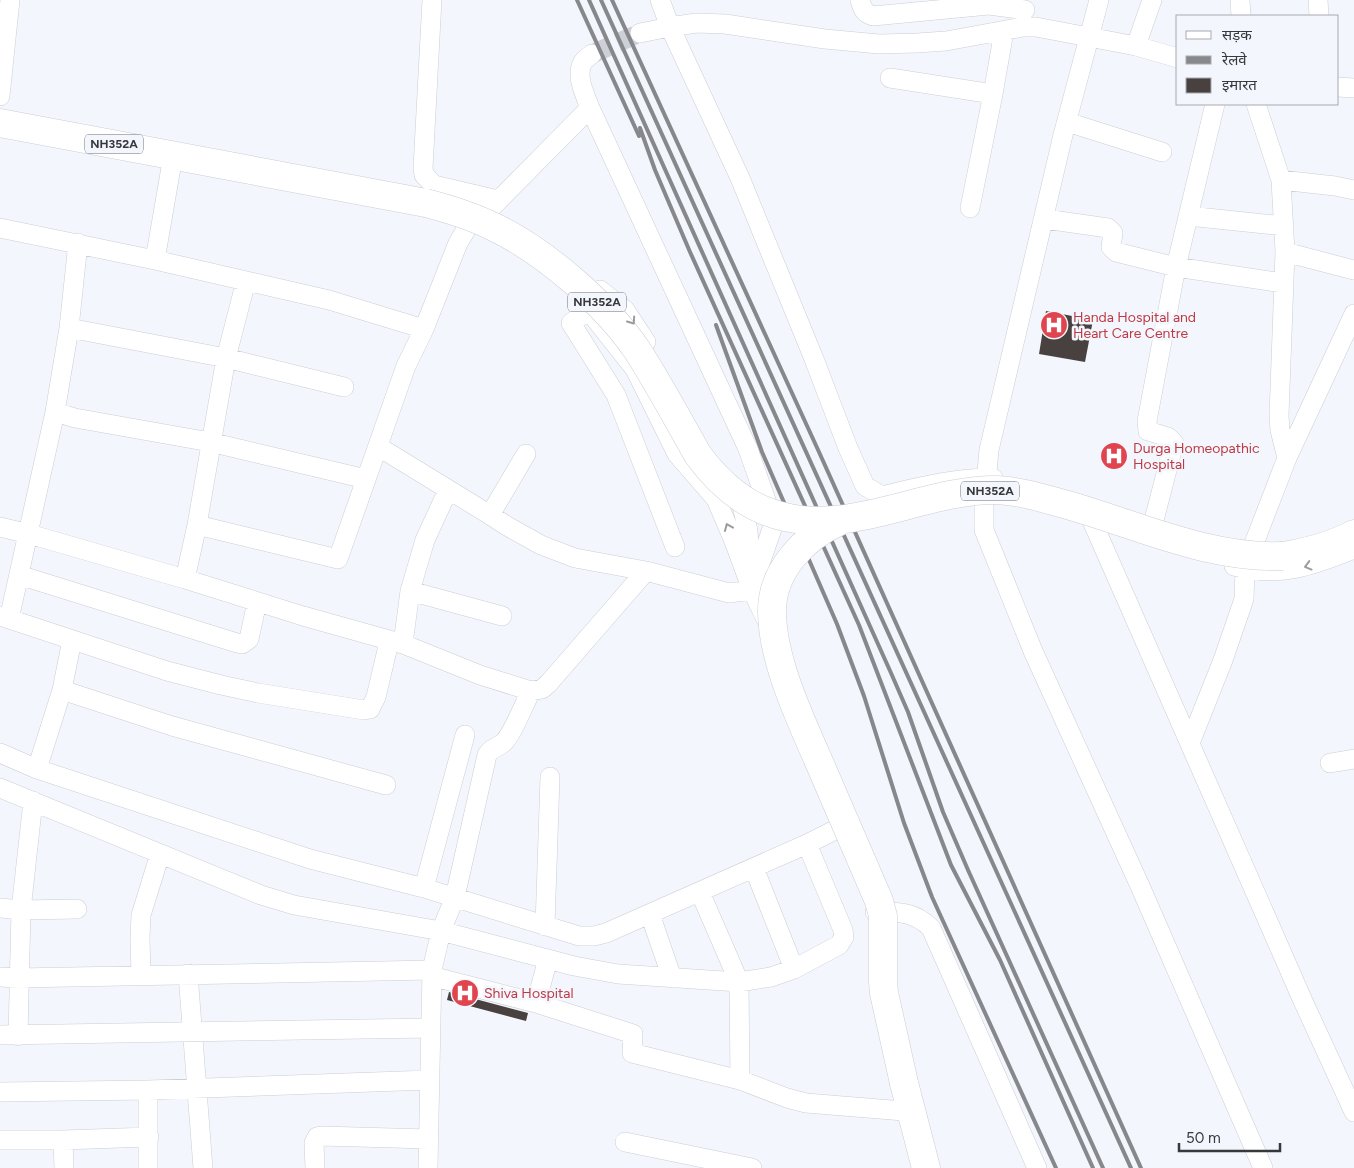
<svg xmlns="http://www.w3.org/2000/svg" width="1354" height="1168" font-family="Figtree,'Noto Sans Devanagari',sans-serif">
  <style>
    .building { fill: #484140 }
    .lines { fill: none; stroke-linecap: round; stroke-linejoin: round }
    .minor-tunnel { stroke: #cdd0d6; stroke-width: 19; stroke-dasharray: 19 9; stroke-linecap: butt }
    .minor-casing { stroke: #caced4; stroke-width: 20 }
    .highway-casing { stroke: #caced4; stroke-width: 29 }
    .minor { stroke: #fff; stroke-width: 19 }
    .highway { stroke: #fff; stroke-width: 28 }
    .rail { stroke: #86888c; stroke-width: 4 }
    .highway-bridge-casing { stroke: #caced4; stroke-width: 29; stroke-linecap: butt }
    .highway-bridge { stroke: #fff; stroke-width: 28 }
    .oneway { stroke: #9b9c9d }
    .labels { text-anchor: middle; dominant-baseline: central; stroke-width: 5; stroke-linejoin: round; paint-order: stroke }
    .shield { fill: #f3f6fd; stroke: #6f7175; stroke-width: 1 }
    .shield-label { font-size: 12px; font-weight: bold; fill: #37383b }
    .health-label { font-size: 14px; fill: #be3a42; stroke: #f3f6fd; text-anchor: start }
  </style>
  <rect width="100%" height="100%" fill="#f3f6fd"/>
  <path class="building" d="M 1046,311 L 1093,320 L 1085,362 L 1039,354 Z
    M 449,992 L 528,1013 L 526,1021 L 447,1000 Z"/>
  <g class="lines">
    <path class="minor-tunnel" d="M 592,54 L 640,33"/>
    <g class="minor-casing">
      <path id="minor" d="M 432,0 L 423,168 L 424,175 L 434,185 L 498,200
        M 660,0 L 670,27 L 740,178 L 814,359 L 848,448 L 865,486 L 882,496 C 919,487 954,478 993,478
        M 860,0 C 862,8 864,13 873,16 L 989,5 L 1025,10
        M 1099,0 L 1063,135 L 989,450 L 984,505 L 984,530 L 1033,651 L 1140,886 L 1263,1168
        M 1240,0 L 1241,16
        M 1318,0 L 1319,16
        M 640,33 L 670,27 L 696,23 L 725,24 L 825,39 L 879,44 L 917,43 L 946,41 L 1023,27 L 1036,27 L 1136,46 L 1178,58
        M 1136,46 L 1152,0
        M 592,54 C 589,56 585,59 583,62 C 575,75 585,95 590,108 L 748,449 L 774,523 L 754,581
        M 890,78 L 993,94
        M 1338,87 L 1354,88
        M 0,96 L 10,0
        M 1256,104 L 1281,180 L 1285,252 L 1279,416 L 1280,430 L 1287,458
        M 1067,122 L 1162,152
        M 1281,180 L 1335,186 L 1354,190
        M 491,208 L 590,108
        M 970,208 L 993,94 L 1004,31
        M 1188,216 L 1284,226
        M 1045,219 L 1108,228 L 1113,233 L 1111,247 L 1116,252 L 1176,267 L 1283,283
        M 0,228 L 155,260 L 329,300 L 424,329
        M 1285,252 L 1354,270
        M 155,260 L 173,156
        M 600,290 L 625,310 L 646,342
        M 589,310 L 571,323 L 616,395 L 675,547
        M 593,316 L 635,369 L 677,454 L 716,499 L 734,541 L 752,590 L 766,619 L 772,624
        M 69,328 L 226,358 L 344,387
        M 55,412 L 75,418 L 210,442 L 366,479
        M 379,447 L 490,515 L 507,526 L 541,545 L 575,558 L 646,571 L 729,593 L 752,590
        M 739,492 L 748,531 L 750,566
        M 490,515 L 526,454
        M 1154,520 L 1174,443 L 1168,437 L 1148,431 L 1147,421 L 1176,267 L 1215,104
        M 1092,521 L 1303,1001 L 1354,1112
        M 197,525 L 338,559 L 406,366 L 424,329 L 458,243 L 467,228
        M 0,527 L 29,534 L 185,579 L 303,616 L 403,644 L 480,675 L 531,691 L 542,689 L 548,684 L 646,571
        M 1234,566 C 1280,578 1312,566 1354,549
        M 19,575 L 237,643 L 242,644 L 249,639 L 257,602
        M 185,579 L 197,525 L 226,358 L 246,281
        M 410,591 L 502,616
        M 0,616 L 167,671 L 221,685 L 258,693 L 364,710 L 370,709 L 376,697 L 389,642
        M 9,619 L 55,412 L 69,328 L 78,243
        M 403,644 L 410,591 L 425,540 L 448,490
        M 62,690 L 172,726 L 386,785
        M 1190,743 L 1223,660 L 1244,599 L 1245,569 L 1253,546 L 1287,458 L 1354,314
        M 0,753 L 37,769 L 310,859 L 424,888 L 579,936 L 594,936 L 606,933 L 807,844 L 837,829
        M 1330,763 L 1354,759
        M 37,769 L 62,690 L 72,640
        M 0,788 L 261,895 L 294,905 L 441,931 L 574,966 L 618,974 L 739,982 L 771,977 L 794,969 L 839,945 L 844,937 L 843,930 L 807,844
        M 754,868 L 794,969
        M 424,888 L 465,735
        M 700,892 L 739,982 L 740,1080
        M 0,908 L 21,910 L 77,909
        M 875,912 C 898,912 914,911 931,928 L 1037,1168
        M 650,914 L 672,978
        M 545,926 L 550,777
        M 188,974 L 203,1168
        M 141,975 L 140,938 L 141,915 L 160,854
        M 431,976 L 536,1003 L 633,1034 L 632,1053 L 740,1080 L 787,1098 L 806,1103 L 904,1111
        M 0,977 L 18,978 L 432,970
        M 536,1003 L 548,959
        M 0,1035 L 430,1028
        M 18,1036 L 21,910 L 33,801
        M 0,1092 L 148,1090 L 430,1080
        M 0,1140 L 63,1140 L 149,1137
        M 63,1140 L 64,1168
        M 625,1142 L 752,1168
        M 148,1168 L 148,1090
        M 315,1168 L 314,1143 L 317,1137 L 321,1136 L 429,1139
        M 428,1168 L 432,970 L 441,931 L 455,897 L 487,755 C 491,747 499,748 505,741 C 514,731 524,704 531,691"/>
    </g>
    <g class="highway-casing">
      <path id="highway" d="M 0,123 L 426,203
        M 1283,556 C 1308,552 1331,546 1354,534
        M 904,1083 L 926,1168"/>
    </g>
    <use href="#minor" class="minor"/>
    <use href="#highway" class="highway"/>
    <path class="rail" d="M 577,0 L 639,136
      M 589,0 L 891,673 L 908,712 L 943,812 L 968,870 L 1103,1168
      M 601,0 L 1131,1168
      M 612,0 L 819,452 L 1141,1168
      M 640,128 L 655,170 L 690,252 L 859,625 L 951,865 L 1000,960 L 1093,1168
      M 716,325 L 762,452 L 837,624 L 864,696 L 904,823 L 932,897 L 1056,1168"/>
    <g class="highway-bridge-casing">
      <path id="highway-bridge" d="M 426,203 C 449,209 472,216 494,227 C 544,251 606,304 637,350 C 659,384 678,420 698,455 C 720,485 748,509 785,517 C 855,534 927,489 997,490 C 1020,491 1042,498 1064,504 C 1136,524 1207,559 1283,556
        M 840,521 C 804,537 771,571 772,613 C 773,662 800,718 819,762 C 839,808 859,855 879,901 L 883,916 L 883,982 L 884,993 L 904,1083"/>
    </g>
    <use href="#highway-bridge" class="highway-bridge"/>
  </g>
  <defs><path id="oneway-chevron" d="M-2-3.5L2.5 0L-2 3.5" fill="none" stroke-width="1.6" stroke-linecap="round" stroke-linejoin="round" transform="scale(1.25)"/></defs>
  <g class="oneway">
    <use href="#oneway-chevron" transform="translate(632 321) rotate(55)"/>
    <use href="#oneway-chevron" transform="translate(728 527) rotate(-113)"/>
    <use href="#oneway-chevron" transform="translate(1308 566) rotate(165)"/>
  </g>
  <defs>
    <g id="hospital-disc" transform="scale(1.4375)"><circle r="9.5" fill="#e0444e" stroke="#f3f6fd"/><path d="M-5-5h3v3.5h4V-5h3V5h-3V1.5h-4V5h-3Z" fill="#fff"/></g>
  </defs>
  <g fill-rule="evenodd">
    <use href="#hospital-disc" x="1054" y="325"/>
    <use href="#hospital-disc" x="1114" y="456"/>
    <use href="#hospital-disc" x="465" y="993"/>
  </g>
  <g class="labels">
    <g class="shield">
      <rect x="85" y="134.5" width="58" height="19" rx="4"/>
      <rect x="568" y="292.5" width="58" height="19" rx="4"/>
      <rect x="961" y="481.5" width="58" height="19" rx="4"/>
    </g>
    <g class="shield-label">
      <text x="114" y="144">NH352A</text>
      <text x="597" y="302">NH352A</text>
      <text x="990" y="491">NH352A</text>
    </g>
    <g class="health-label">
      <text x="1073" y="317">Handa Hospital and<tspan x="1073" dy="16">Heart Care Centre</tspan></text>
      <text x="1133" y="448">Durga Homeopathic<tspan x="1133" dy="16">Hospital</tspan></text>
      <text x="484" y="993">Shiva Hospital</text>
    </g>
  </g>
  <rect x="1176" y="15" width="162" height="90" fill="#f3f6fd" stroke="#a8aaaf"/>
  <rect x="1186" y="31" width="25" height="8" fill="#ffffff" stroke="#a8aaaf"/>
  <text x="1222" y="40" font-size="15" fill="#37383b">सड़क</text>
  <rect x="1186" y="56" width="25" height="8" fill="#86888c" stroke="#a8aaaf"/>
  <text x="1222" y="65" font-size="15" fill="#37383b">रेलवे</text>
  <rect x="1186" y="78" width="25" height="15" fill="#484140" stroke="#a8aaaf"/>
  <text x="1222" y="90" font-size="15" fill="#37383b">इमारत</text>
  <path d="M1179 1143v8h101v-8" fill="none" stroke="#37383b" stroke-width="2.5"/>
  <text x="1186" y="1143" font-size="15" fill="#37383b" stroke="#f3f6fd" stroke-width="4" paint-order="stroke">50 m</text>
</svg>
